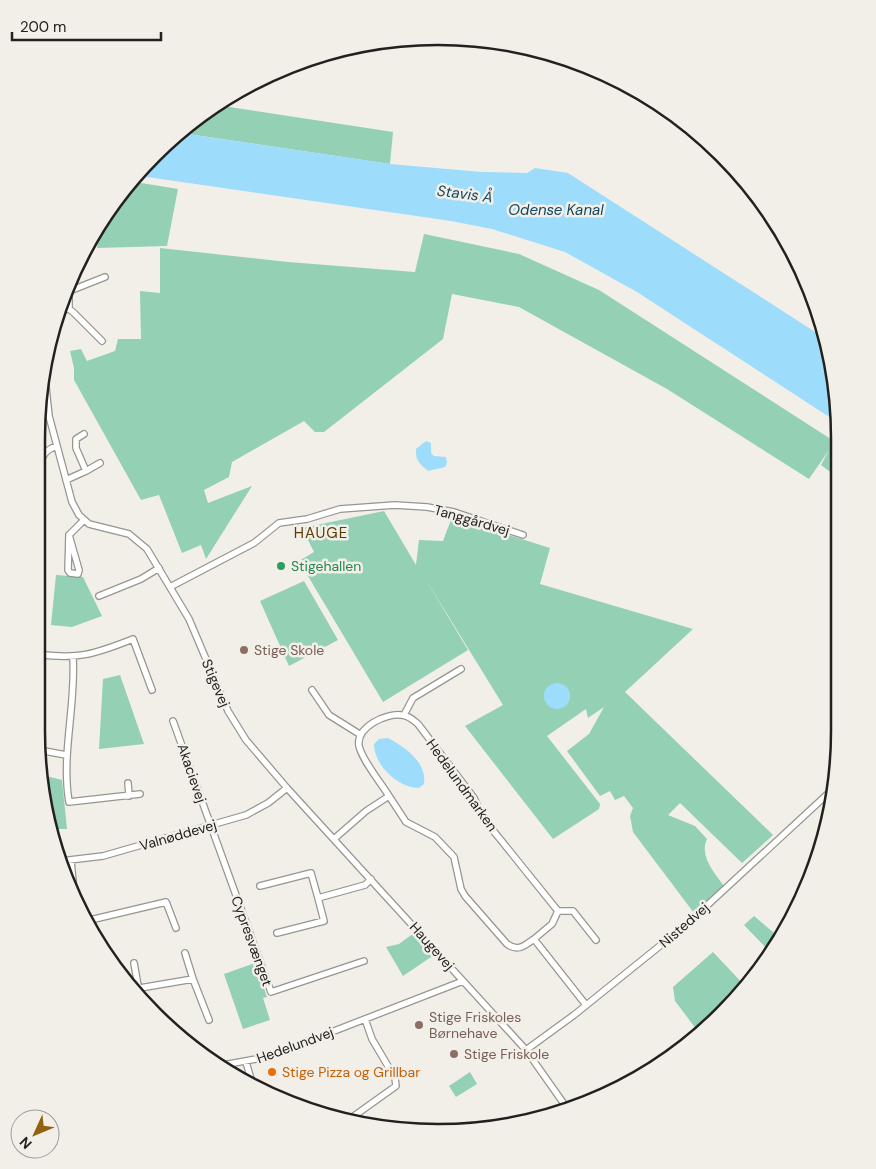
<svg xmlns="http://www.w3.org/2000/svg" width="876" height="1169" font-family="'DM Sans',sans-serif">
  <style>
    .green { fill: #93d0b4 }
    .water { fill: #9edcfc }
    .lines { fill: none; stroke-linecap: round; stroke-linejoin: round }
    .minor-casing { stroke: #97958f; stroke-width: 8 }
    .minor { stroke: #fff; stroke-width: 5.5 }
    .leisure-dot { fill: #2e9e5b; stroke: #f2efe9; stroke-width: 2 }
    .education-dot { fill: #8d6e63; stroke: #f2efe9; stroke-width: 2 }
    .food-dot { fill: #e8710a; stroke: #f2efe9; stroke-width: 2 }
    .labels { text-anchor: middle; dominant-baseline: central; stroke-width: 5; stroke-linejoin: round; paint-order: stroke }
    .street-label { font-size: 14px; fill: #22211f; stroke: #f2efe9 }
    .leisure-label { font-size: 14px; fill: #27864d; stroke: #f2efe9; text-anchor: start }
    .education-label { font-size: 14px; fill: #785e54; stroke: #f2efe9; text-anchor: start }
    .food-label { font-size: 14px; fill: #c56008; stroke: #f2efe9; text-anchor: start }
    .water-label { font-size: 15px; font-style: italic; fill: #15475d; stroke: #f2efe9 }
    .neighbourhood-label { font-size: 15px; letter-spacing: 1px; fill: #5d3c03; stroke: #f2efe9 }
    .rim { fill: none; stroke: #22211f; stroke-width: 2.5 }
  </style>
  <rect width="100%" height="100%" fill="#f2efe9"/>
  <path class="green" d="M 216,105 L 393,132 L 390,164 L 181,133 L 194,119 Z
    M 135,182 L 178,189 L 167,246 L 97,248 L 104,215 Z
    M 424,234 L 519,254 L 599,290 L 837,443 L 837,477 L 821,465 L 829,450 L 809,479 L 667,389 L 519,307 L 452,294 L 443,339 L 324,432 L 315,432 L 304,421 L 232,462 L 229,477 L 204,490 L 208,503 L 252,486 L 206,559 L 201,545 L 182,553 L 159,495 L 141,500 L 74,380 L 74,368 L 70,351 L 81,349 L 87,361 L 115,351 L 118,339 L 141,339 L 140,291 L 160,293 L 160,248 L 288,262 L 415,272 Z
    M 384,511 L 416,565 L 419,540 L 443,541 L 452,517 L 550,548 L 540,584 L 693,629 L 625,692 L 773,835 L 742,863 L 680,803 L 668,815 L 695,826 L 707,839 C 699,856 714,872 724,886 L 694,913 L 633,832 L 630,816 L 633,808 L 624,796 L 615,800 L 610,791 L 600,796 L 567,751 L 589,734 L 604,707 L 588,718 L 586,709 L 547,736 L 600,804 L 599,809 L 553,839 L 465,726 L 503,705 L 423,575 L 468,650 L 383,702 L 299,561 L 314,552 L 302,528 Z
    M 56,575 L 83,577 L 102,616 L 72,627 L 51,625 Z
    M 304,581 L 338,640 L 289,666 L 260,601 Z
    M 120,675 L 144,744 L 99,749 L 103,679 Z
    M 42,775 L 62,780 L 67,829 L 49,829 Z
    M 754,916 L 781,939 L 753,978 L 749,973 L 769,951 L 744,925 Z
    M 414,933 L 434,955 L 403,976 L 386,947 L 399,944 Z
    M 713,952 L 746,987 L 700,1034 L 675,1001 L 673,987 Z
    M 255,963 L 267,997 L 263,998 L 270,1020 L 243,1029 L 224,974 Z
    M 470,1072 L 477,1084 L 456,1097 L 449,1086 Z"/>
  <path class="water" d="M 181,133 L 390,164 L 482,172 L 527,173 L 535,168 L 568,173 L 823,337 L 836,385 L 837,422 L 637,292 L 565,252 L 492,229 L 451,221 L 140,176 Z
    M 426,441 L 431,443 L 431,453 L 434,456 L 446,457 L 447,463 L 445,467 L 428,471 C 420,464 415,460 416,449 Z
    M544 696a13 13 0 1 1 26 0a13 13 0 1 1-26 0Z
    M 388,738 C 406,748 427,762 424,784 L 419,788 C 398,788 374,765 374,744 L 379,739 Z"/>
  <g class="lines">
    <g class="minor-casing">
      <path id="minor" d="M 69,309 L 69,294 L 72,290 L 105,277
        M 61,310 L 69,309 L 74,313 L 102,341
        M 44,369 L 49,416 L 72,502 L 79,515 L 89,524 L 129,534 L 147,549 L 189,619 L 228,711 L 246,740 L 287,788 L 526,1050 L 569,1111
        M 84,434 L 76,439 L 76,448 L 86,471 L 100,463
        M 37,473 C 41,459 43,450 57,446
        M 66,480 L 86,471
        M 69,535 L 79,570 L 78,574 L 70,573 L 68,570 L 69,535 L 84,520
        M 170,587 L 254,543 L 279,523 L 307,519 L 340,509 L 395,505 L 427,507 L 454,512 L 523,535
        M 99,596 L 141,579 L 159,568
        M 36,654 C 78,660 95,654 133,639 L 152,690
        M 73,658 C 76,706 61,754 69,802 L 140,794
        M 312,690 L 329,715 L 361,735
        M 404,715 L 413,698 L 461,669
        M 173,721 L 271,992 L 364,961
        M 39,750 L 66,755
        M 128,783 L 129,796
        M 389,796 C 381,783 362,760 359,746 C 356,727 386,713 401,715 C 408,715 413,720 418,724 L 474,798 L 483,818 L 558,911 L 552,924 L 534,939
        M 334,839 L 366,811 L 389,796 L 406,822 L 435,837 L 454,857 L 461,889 L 465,896 L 507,944 C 518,952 524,946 534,939 L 586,1005
        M 61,861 L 103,856 L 246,815 L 268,803 L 287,788
        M 71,861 L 74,892
        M 260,886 L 311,873 L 318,898 L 365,885 L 371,879
        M 558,911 L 573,911 L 596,940
        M 86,921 L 166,902 L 176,928
        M 277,933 L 324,921 L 318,898
        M 134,963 L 140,997
        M 193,979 L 209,1020
        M 134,989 L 193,979 L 185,953
        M 526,1050 L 574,1015 L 687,924 L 833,789
        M 246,1062 L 253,1086
        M 223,1065 L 267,1057 L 463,981
        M 347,1121 L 396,1086 L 395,1078 L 372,1039 L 365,1019"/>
    </g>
    <use href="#minor" class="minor"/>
  </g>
  <circle class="leisure-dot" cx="281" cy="566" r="5"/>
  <g class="education-dot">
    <circle cx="244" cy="650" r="5"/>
    <circle cx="419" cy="1025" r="5"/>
    <circle cx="454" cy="1054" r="5"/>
  </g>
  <circle class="food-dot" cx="272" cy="1072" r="5"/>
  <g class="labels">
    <g class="street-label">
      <text transform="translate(472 520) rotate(16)">Tanggårdvej</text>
      <text transform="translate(216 683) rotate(67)">Stigevej</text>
      <text transform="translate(192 773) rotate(71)">Akacievej</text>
      <text transform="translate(462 785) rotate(54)">Hedelundmarken</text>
      <text transform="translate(178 835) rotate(-16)">Valnøddevej</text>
      <text transform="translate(684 925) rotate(-41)">Nistedvej</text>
      <text transform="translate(252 941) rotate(70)">Cypresvænget</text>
      <text transform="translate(432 946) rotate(48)">Haugevej</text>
      <text transform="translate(295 1045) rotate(-20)">Hedelundvej</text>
    </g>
    <g class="leisure-label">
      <text x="291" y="566">Stigehallen</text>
    </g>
    <g class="education-label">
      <text x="254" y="650">Stige Skole</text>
      <text x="429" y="1017">Stige Friskoles<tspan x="429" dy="16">Børnehave</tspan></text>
      <text x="464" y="1054">Stige Friskole</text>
    </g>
    <g class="food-label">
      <text x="282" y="1072">Stige Pizza og Grillbar</text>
    </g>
    <g class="water-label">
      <text transform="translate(465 194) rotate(7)">Stavis Å</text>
      <text x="556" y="210">Odense Kanal</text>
    </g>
    <g class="neighbourhood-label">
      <text x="321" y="533">HAUGE</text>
    </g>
  </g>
  <path d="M0 0H876V1169H0ZM438 45H438A393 393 0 0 1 831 438V731A393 393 0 0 1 438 1124H438A393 393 0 0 1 45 731V438A393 393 0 0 1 438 45Z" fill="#f2efe9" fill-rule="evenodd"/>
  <path class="rim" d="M438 45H438A393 393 0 0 1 831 438V731A393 393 0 0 1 438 1124H438A393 393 0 0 1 45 731V438A393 393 0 0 1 438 45Z"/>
  <g transform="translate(35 1134) rotate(226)"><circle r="24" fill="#f2efe9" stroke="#9f9d98"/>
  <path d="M0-4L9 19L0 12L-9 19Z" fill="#926211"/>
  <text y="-8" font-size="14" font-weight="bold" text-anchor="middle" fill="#22211f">N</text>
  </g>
  <path d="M12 32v8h149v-8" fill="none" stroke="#22211f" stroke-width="2.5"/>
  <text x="20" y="32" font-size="15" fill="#22211f" stroke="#f2efe9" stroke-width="4" paint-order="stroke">200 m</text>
</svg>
